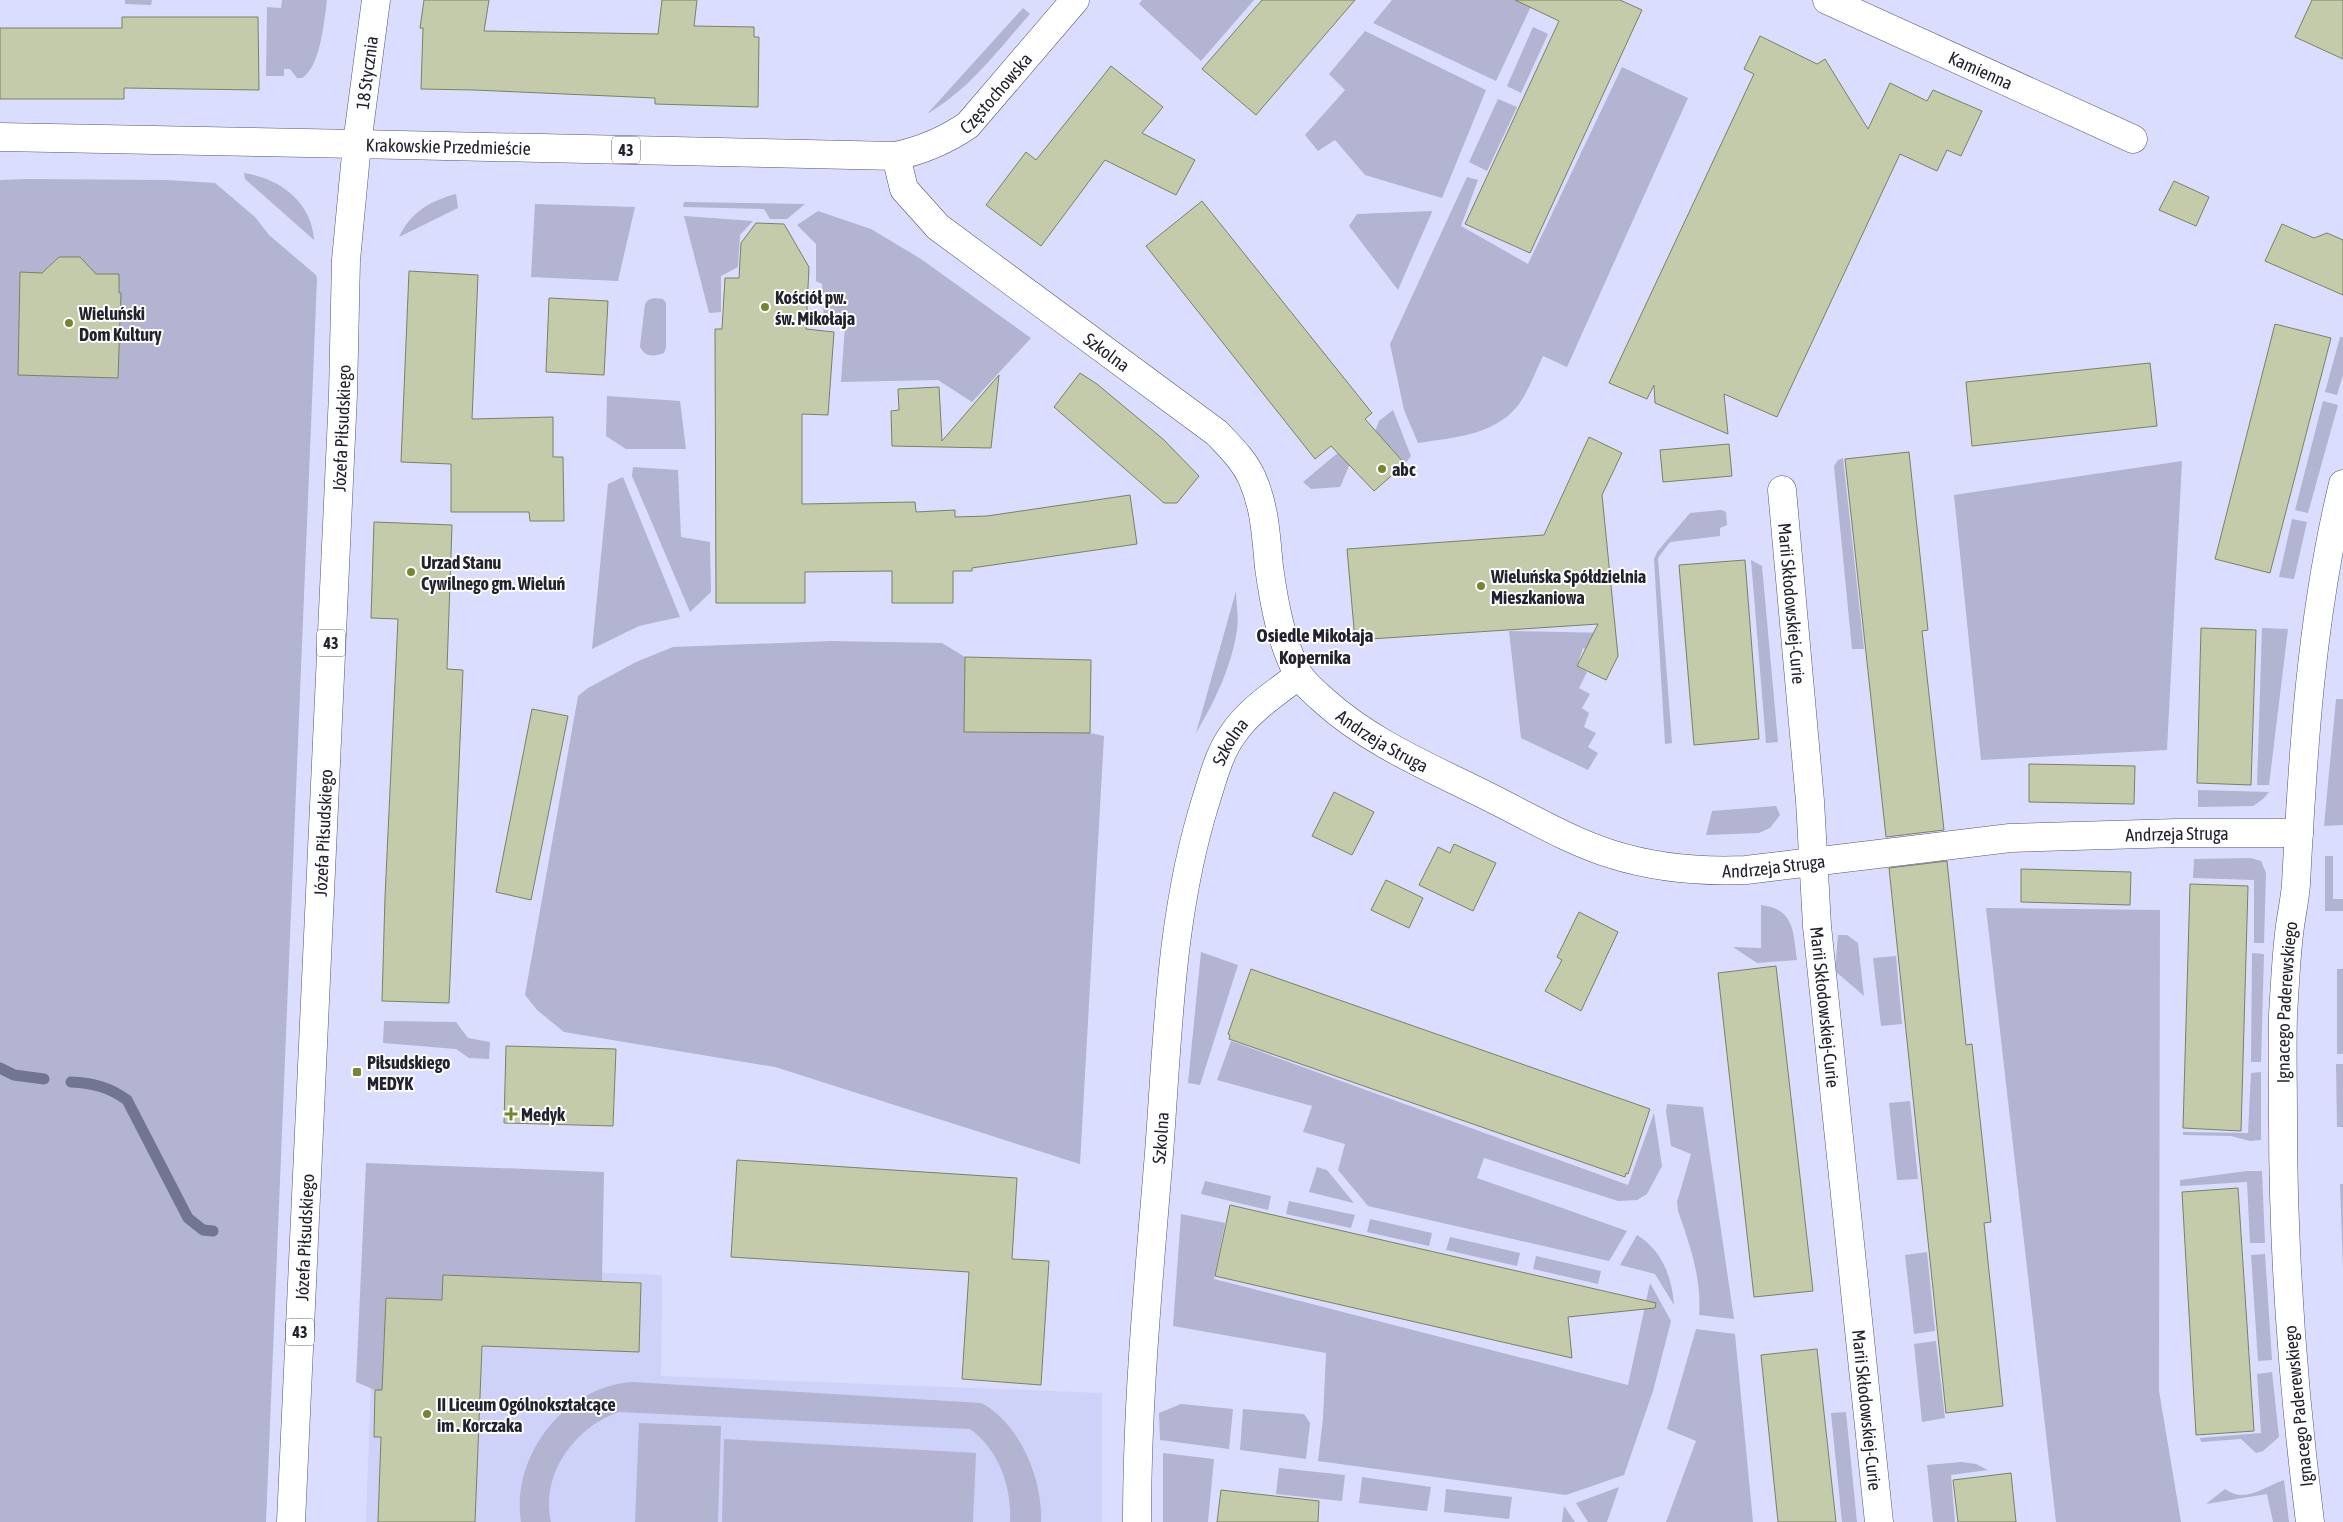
<svg xmlns="http://www.w3.org/2000/svg" width="2343" height="1522" font-family="'Asap Condensed',sans-serif">
  <style>
    .built { fill: #ced1f8 }
    .green { fill: #b2b4d1 }
    .lines { fill: none; stroke-linecap: round; stroke-linejoin: round }
    .stream { stroke: #727591; stroke-width: 11 }
    .building { fill: #c4cbab; stroke: #7b8164 }
    .minor-casing { stroke: #545671; stroke-width: 29 }
    .secondary-casing { stroke: #545671; stroke-width: 29 }
    .primary-casing { stroke: #545671; stroke-width: 29 }
    .minor { stroke: #fff; stroke-width: 28 }
    .secondary { stroke: #fff; stroke-width: 28 }
    .primary { stroke: #fff; stroke-width: 28 }
    .poi-dot { fill: #778432; stroke: #fff; stroke-width: 2 }
    .labels { text-anchor: middle; dominant-baseline: central; stroke-width: 4; stroke-linejoin: round; paint-order: stroke }
    .shield { fill: #fff; stroke: #64646c; stroke-width: 1 }
    .shield-label { font-size: 16px; font-weight: bold; fill: #21222d }
    .street-label { font-size: 18px; fill: #21222d; stroke: #fff }
    .poi-label { font-size: 18px; font-weight: bold; fill: #21222d; stroke: #fff; text-anchor: start }
    .neighbourhood-label { font-size: 19px; font-weight: bold; fill: #21222d; stroke: #fff }
  </style>
  <rect width="100%" height="100%" fill="#daddfd"/>
  <path class="built" d="M 375,1264 L 662,1275 L 661,1376 L 1102,1393 L 1102,1522 L 366,1522 Z"/>
  <path class="green" d="M 125,0 L 152,0 L 151,5 L 125,4 Z
    M 282,0 L 327,0 C 324,21 321,66 302,78 L 297,78 L 290,69 L 284,69 L 284,76 L 266,76 L 267,7 L 281,8 Z
    M 1142,0 L 1254,0 L 1201,61 L 1139,4 Z
    M 1392,0 L 1534,0 L 1496,81 L 1373,23 Z
    M 1023,8 L 1030,14 C 997,51 970,89 927,114 Z
    M 1533,27 L 1548,34 L 1521,93 L 1507,86 Z
    M 1365,31 L 1486,90 L 1442,198 L 1365,175 L 1335,140 L 1318,151 L 1305,135 L 1345,90 L 1329,74 Z
    M 1622,67 L 1688,98 L 1567,367 L 1543,356 C 1536,370 1531,385 1523,398 C 1501,435 1456,437 1418,443 L 1404,410 L 1390,344 L 1467,177 L 1478,180 L 1461,226 L 1528,264 Z
    M 1498,99 L 1517,107 L 1487,171 L 1469,162 Z
    M 244,173 C 279,178 312,202 314,240 L 245,179 Z
    M 26,179 L 167,180 L 215,183 L 255,217 L 269,235 L 316,275 L 317,279 L 266,1522 L 0,1522 L 0,180 Z
    M 456,194 L 458,208 L 399,237 C 411,212 430,201 456,194 Z
    M 684,202 L 805,204 L 787,219 L 770,219 L 764,209 L 683,207 Z
    M 535,204 L 635,207 L 618,281 L 531,277 Z
    M 818,211 L 871,229 L 921,259 L 1031,338 L 972,402 L 938,380 L 841,382 L 845,326 L 824,324 L 822,284 L 816,281 L 816,244 L 797,225 Z
    M 1432,211 L 1432,212 L 1398,290 L 1349,226 L 1357,214 Z
    M 684,216 L 753,221 L 740,235 L 738,267 L 721,276 L 721,312 L 709,313 Z
    M 654,298 L 663,299 L 666,303 L 666,348 L 664,353 C 655,357 643,357 640,346 L 645,304 L 648,300 Z
    M 2340,337 L 2343,337 L 2343,375 L 2337,395 L 2325,392 Z
    M 607,396 L 680,401 L 686,449 L 626,449 L 606,436 Z
    M 2323,401 L 2338,405 L 2308,513 L 2295,510 Z
    M 1393,410 L 1411,456 L 1405,464 L 1390,447 L 1359,475 L 1379,421 Z
    M 1364,431 L 1340,487 L 1311,489 L 1303,482 Z
    M 1843,458 L 1864,649 L 1852,649 L 1834,466 L 1838,460 Z
    M 2182,461 L 2167,750 L 1981,760 L 1954,495 Z
    M 633,467 L 678,470 L 681,537 L 710,542 L 711,592 L 690,612 L 632,476 Z
    M 623,477 L 680,617 L 639,626 L 592,649 L 608,484 Z
    M 1721,510 L 1726,512 L 1727,525 L 1720,528 L 1720,536 L 1670,542 L 1658,558 L 1672,743 L 1665,744 L 1654,559 L 1657,552 L 1690,513 Z
    M 2292,519 L 2307,522 L 2294,579 L 2279,577 Z
    M 1751,560 L 1762,566 L 1778,742 L 1766,743 Z
    M 1236,591 C 1236,603 1239,617 1237,629 C 1232,666 1215,701 1196,733 Z
    M 2262,628 L 2288,629 L 2269,785 L 2257,785 Z
    M 1509,631 L 1610,633 L 1613,660 L 1583,648 L 1577,666 L 1587,672 L 1579,688 L 1590,694 L 1582,708 L 1589,713 L 1584,727 L 1596,733 L 1588,747 L 1598,753 L 1588,770 L 1521,738 Z
    M 832,641 L 942,643 L 965,657 L 965,732 L 1090,733 L 1104,736 L 1080,1164 L 775,1067 L 564,1032 L 537,1010 L 525,995 L 578,696 L 588,688 L 636,662 L 673,647 Z
    M 2336,699 L 2343,699 L 2343,825 L 2324,826 Z
    M 2198,790 L 2269,792 L 2263,799 L 2253,806 L 2198,807 Z
    M 1776,806 L 1780,815 L 1770,828 L 1759,833 L 1706,835 L 1712,811 Z
    M 2325,856 L 2333,856 L 2333,899 L 2343,899 L 2343,911 L 2325,911 Z
    M 2251,858 L 2261,861 L 2266,873 L 2264,943 L 2254,943 L 2254,880 L 2193,878 L 2194,859 Z
    M 1761,905 C 1795,909 1793,932 1797,960 L 1757,963 L 1733,947 L 1761,948 Z
    M 1986,908 L 2160,910 L 2159,1391 L 2181,1522 L 2056,1522 Z
    M 1838,935 L 1847,935 L 1858,943 L 1864,996 L 1835,971 Z
    M 1201,952 L 1238,965 L 1200,1085 L 1188,1083 Z
    M 2252,953 L 2264,954 L 2261,1062 L 2251,1062 Z
    M 1896,956 L 1902,1024 L 1881,1026 L 1873,958 Z
    M 2337,969 L 2343,969 L 2343,1054 L 2337,1054 Z
    M 384,1021 L 456,1022 L 468,1038 L 490,1042 L 489,1059 L 469,1058 L 456,1049 L 383,1043 Z
    M 1231,1041 L 1628,1185 L 1654,1113 L 1662,1166 L 1647,1194 L 1637,1200 L 1618,1201 L 1484,1158 L 1477,1178 L 1627,1231 L 1609,1261 L 1368,1206 L 1338,1170 L 1345,1144 L 1303,1132 L 1312,1106 L 1217,1080 Z
    M 2336,1064 L 2343,1064 L 2343,1127 L 2337,1127 Z
    M 2261,1072 L 2261,1140 L 2250,1141 L 2231,1136 L 2183,1135 L 2183,1132 L 2248,1133 L 2251,1073 Z
    M 1910,1101 L 1918,1179 L 1897,1180 L 1889,1103 Z
    M 1667,1104 L 1703,1107 L 1734,1319 L 1699,1315 C 1702,1280 1690,1245 1678,1211 L 1677,1202 L 1691,1154 L 1671,1146 L 1666,1111 Z
    M 366,1163 L 604,1172 L 602,1281 L 443,1275 L 442,1300 L 386,1298 L 382,1390 L 375,1390 L 356,1382 Z
    M 1317,1167 L 1327,1170 L 1354,1203 L 1309,1192 Z
    M 2247,1171 L 2262,1171 L 2265,1243 L 2250,1243 L 2247,1182 L 2180,1186 L 2180,1180 Z
    M 1205,1181 L 1271,1196 L 1268,1210 L 1201,1194 Z
    M 2340,1184 L 2343,1184 L 2343,1269 Z
    M 1289,1201 L 1355,1215 L 1351,1228 L 1286,1214 Z
    M 1181,1214 L 1225,1223 L 1214,1279 L 1628,1385 L 1650,1283 L 1671,1321 L 1653,1391 L 1624,1475 L 1566,1495 L 1318,1461 L 1323,1418 L 1326,1353 L 1173,1326 Z
    M 1370,1219 L 1432,1233 L 1429,1246 L 1367,1232 Z
    M 1637,1235 C 1662,1250 1672,1277 1674,1305 L 1655,1274 L 1620,1265 Z
    M 1450,1237 L 1520,1253 L 1517,1266 L 1446,1250 Z
    M 1927,1252 L 1935,1331 L 1914,1334 L 1905,1255 Z
    M 2265,1254 L 2272,1360 L 2258,1361 L 2251,1255 Z
    M 1536,1256 L 1601,1271 L 1598,1284 L 1533,1269 Z
    M 1696,1329 L 1735,1334 L 1753,1522 L 1666,1522 L 1696,1441 L 1667,1429 Z
    M 1936,1341 L 1945,1418 L 1922,1422 L 1914,1344 Z
    M 2272,1372 L 2279,1437 L 2263,1451 L 2256,1453 L 2241,1439 L 2201,1442 L 2200,1438 L 2261,1433 L 2257,1374 Z
    M 633,1382 L 981,1403 C 1020,1423 1043,1480 1041,1522 L 1010,1522 C 1012,1487 999,1450 970,1429 L 619,1412 C 575,1427 540,1474 551,1522 L 521,1522 C 511,1455 565,1386 633,1382 Z
    M 1181,1404 L 1233,1409 L 1229,1449 L 1160,1440 L 1159,1413 Z
    M 1243,1409 L 1304,1414 L 1310,1423 L 1306,1459 L 1240,1450 Z
    M 1846,1412 L 1857,1522 L 1842,1522 L 1831,1413 Z
    M 639,1423 L 721,1426 L 718,1522 L 635,1522 Z
    M 724,1439 L 976,1453 L 973,1522 L 722,1522 Z
    M 1163,1453 L 1214,1459 L 1208,1522 L 1163,1522 Z
    M 1962,1462 L 1976,1464 L 1988,1470 L 1951,1475 L 1955,1522 L 1933,1522 L 1927,1465 Z
    M 1279,1468 L 1345,1475 L 1342,1501 L 1276,1494 Z
    M 1362,1477 L 1431,1487 L 1427,1511 L 1359,1503 Z
    M 2284,1480 L 2289,1522 L 2273,1522 L 2267,1494 L 2206,1504 L 2225,1489 C 2246,1504 2263,1487 2284,1480 Z
    M 1619,1487 L 1607,1522 L 1588,1522 L 1576,1503 Z
    M 1446,1489 L 1512,1497 L 1509,1519 L 1444,1512 Z
    M 1564,1506 L 1575,1522 L 1562,1522 Z"/>
  <g class="lines">
    <path class="stream" d="M 0,1068 L 14,1075 L 44,1079
      M 71,1082 C 93,1083 109,1087 127,1100 L 188,1218 L 203,1230 L 213,1231"/>
  </g>
  <path class="building" d="M 424,0 L 489,0 L 484,31 L 658,34 L 662,0 L 697,0 L 694,26 L 754,27 L 754,37 L 759,37 L 758,107 L 655,104 L 655,98 L 474,90 L 421,89 L 423,28 L 420,28 Z
    M 1262,0 L 1355,0 L 1256,115 L 1202,69 Z
    M 1515,0 L 1620,0 L 1642,10 L 1530,253 L 1465,224 L 1559,21 Z
    M 2312,0 L 2343,0 L 2343,59 L 2295,37 Z
    M 122,17 L 258,17 L 259,90 L 124,88 L 124,99 L 0,99 L 0,28 L 122,28 Z
    M 1760,36 L 1817,64 L 1825,59 L 1868,129 L 1890,83 L 1927,101 L 1933,90 L 1982,111 L 1961,156 L 1947,150 L 1937,171 L 1900,154 L 1777,417 L 1724,394 L 1728,434 L 1655,403 L 1654,385 L 1647,399 L 1609,383 L 1754,74 L 1744,69 Z
    M 1111,66 L 1163,107 L 1142,133 L 1195,160 L 1176,195 L 1105,160 L 1041,246 L 986,205 L 1026,152 L 1036,160 Z
    M 2174,181 L 2209,197 L 2196,226 L 2159,210 Z
    M 1202,201 L 1372,413 L 1365,419 L 1405,464 L 1374,491 L 1331,446 L 1315,459 L 1146,246 Z
    M 756,223 L 784,224 L 809,267 L 806,329 L 834,332 L 828,415 L 802,414 L 802,504 L 915,502 L 916,512 L 955,510 L 955,517 L 987,516 L 1130,495 L 1137,544 L 972,568 L 972,571 L 953,571 L 953,603 L 892,603 L 892,571 L 805,572 L 805,603 L 716,603 L 715,329 L 722,329 L 725,278 L 739,278 L 741,243 Z
    M 2282,224 L 2314,238 L 2327,233 L 2343,240 L 2343,295 L 2265,261 Z
    M 59,257 L 80,257 L 96,274 L 119,274 L 119,293 L 121,293 L 118,378 L 18,375 L 20,272 L 42,273 Z
    M 409,271 L 478,275 L 472,419 L 553,417 L 553,457 L 563,457 L 564,521 L 530,521 L 529,512 L 451,512 L 451,464 L 401,462 Z
    M 549,298 L 608,301 L 604,375 L 546,372 Z
    M 2275,324 L 2331,338 L 2270,573 L 2215,559 Z
    M 2150,363 L 2157,426 L 1972,446 L 1966,382 Z
    M 1080,373 L 1097,384 L 1163,439 L 1199,476 L 1177,503 L 1164,503 L 1054,407 Z
    M 999,375 L 991,448 L 892,446 L 891,411 L 899,410 L 898,389 L 939,387 L 942,441 Z
    M 1589,437 L 1622,453 L 1602,495 L 1618,656 L 1606,680 L 1577,666 L 1598,624 L 1355,640 L 1347,549 L 1544,535 Z
    M 1729,444 L 1732,476 L 1663,482 L 1660,450 Z
    M 1909,452 L 1928,630 L 1922,631 L 1944,830 L 1886,837 L 1845,459 Z
    M 374,522 L 452,525 L 447,669 L 463,670 L 449,1003 L 382,1001 L 385,897 L 398,619 L 371,618 Z
    M 1745,560 L 1759,739 L 1694,745 L 1679,565 Z
    M 2201,628 L 2256,630 L 2251,785 L 2197,783 Z
    M 965,657 L 1091,660 L 1090,733 L 964,732 Z
    M 532,709 L 568,716 L 531,900 L 496,892 Z
    M 2029,764 L 2135,766 L 2134,804 L 2029,802 Z
    M 1334,792 L 1374,812 L 1352,855 L 1312,836 Z
    M 1454,844 L 1496,863 L 1473,911 L 1419,885 L 1438,847 L 1450,853 Z
    M 1947,861 L 1966,1045 L 1972,1044 L 1991,1222 L 1984,1223 L 2003,1406 L 1946,1413 L 1889,868 Z
    M 2021,869 L 2131,872 L 2130,905 L 2021,902 Z
    M 1386,880 L 1423,898 L 1409,928 L 1371,910 Z
    M 2190,884 L 2248,886 L 2241,1131 L 2183,1128 Z
    M 1579,912 L 1618,932 L 1581,1011 L 1545,991 L 1562,960 L 1557,957 Z
    M 1776,966 L 1813,1291 L 1754,1297 L 1718,973 Z
    M 1251,969 L 1650,1109 L 1628,1174 L 1626,1173 L 1625,1177 L 1229,1039 L 1230,1035 L 1228,1034 Z
    M 506,1046 L 616,1049 L 613,1126 L 504,1123 Z
    M 737,1160 L 1017,1178 L 1012,1259 L 1049,1261 L 1041,1385 L 962,1379 L 969,1272 L 731,1257 Z
    M 2238,1188 L 2254,1431 L 2196,1435 L 2182,1192 Z
    M 1230,1205 L 1656,1303 L 1655,1308 L 1568,1317 L 1572,1358 L 1215,1276 Z
    M 443,1275 L 641,1283 L 639,1352 L 482,1346 L 475,1522 L 378,1522 L 381,1437 L 374,1437 L 375,1390 L 382,1390 L 386,1298 L 442,1300 Z
    M 1817,1349 L 1836,1522 L 1778,1522 L 1761,1355 Z
    M 2011,1473 L 2016,1522 L 1958,1522 L 1953,1480 Z
    M 1221,1490 L 1319,1501 L 1318,1522 L 1217,1522 Z"/>
  <g class="lines">
    <g class="minor-casing">
      <g id="minor">
        <path id="s1" d="M 1827,0 L 2133,139"/>
        <path d="M 0,137 L 357,144"/>
        <path id="s2" d="M 896,156 L 904,189 L 938,227 L 1217,433 C 1230,447 1244,460 1252,478 C 1265,507 1266,536 1269,567 C 1274,603 1281,642 1298,674 C 1304,683 1314,692 1322,699 C 1371,744 1434,769 1493,799 C 1531,818 1570,841 1611,854 C 1655,868 1700,872 1746,870 L 2010,838 L 2178,833 L 2299,833"/>
        <path id="s3" d="M 1782,490 L 1810,801 L 1817,926 L 1879,1522"/>
        <path id="s4" d="M 1137,1522 C 1137,1399 1149,1276 1159,1153 C 1168,1035 1170,914 1206,800 C 1213,778 1219,753 1233,734 C 1249,710 1276,693 1299,675"/>
        <path id="s5" d="M 2310,1522 C 2293,1388 2283,1255 2283,1120 C 2283,1085 2282,1050 2283,1015 C 2285,985 2286,955 2290,926 C 2292,912 2295,898 2296,884 C 2303,750 2311,616 2343,484"/>
      </g>
    </g>
    <g class="secondary-casing">
      <g id="secondary">
        <path id="s6" d="M 357,144 L 376,0"/>
      </g>
    </g>
    <g class="primary-casing">
      <g id="primary">
        <path id="s7" d="M 291,1522 L 343,394 L 346,260 L 357,144 L 896,156 C 923,150 945,141 968,125 L 1075,0"/>
      </g>
    </g>
    <use href="#minor" class="minor"/>
    <use href="#secondary" class="secondary"/>
    <use href="#primary" class="primary"/>
  </g>
  <g class="poi-dot">
    <circle cx="765" cy="307" r="5"/>
    <circle cx="69" cy="323" r="5"/>
    <circle cx="1382" cy="469" r="5"/>
    <circle cx="411" cy="572" r="5"/>
    <circle cx="1481" cy="586" r="5"/>
    <rect x="352" y="1067" width="10" height="10" rx="2.5"/>
    <path d="M508.5 1106.5h5v5h5v5h-5v5h-5v-5h-5v-5h5z"/>
    <circle cx="427" cy="1414" r="5"/>
  </g>
  <g class="labels">
    <g class="shield">
      <rect x="612" y="136.5" width="28" height="27" rx="4"/>
      <rect x="317" y="629.5" width="28" height="27" rx="4"/>
      <rect x="286" y="1318.5" width="28" height="27" rx="4"/>
    </g>
    <g class="shield-label">
      <text x="626" y="150">43</text>
      <text x="331" y="643">43</text>
      <text x="300" y="1332">43</text>
    </g>
    <g class="street-label">
      <text stroke="none"><textPath href="#s1" startOffset="169">Kamienna</textPath></text>
      <text stroke="none"><textPath href="#s6" startOffset="72">18 Stycznia</textPath></text>
      <text stroke="none"><textPath href="#s7" startOffset="2040">Częstochowska</textPath></text>
      <text stroke="none"><textPath href="#s7" startOffset="1471">Krakowskie Przedmieście</textPath></text>
      <text stroke="none"><textPath href="#s2" startOffset="295">Szkolna</textPath></text>
      <text stroke="none"><textPath href="#s7" startOffset="1095">Józefa Piłsudskiego</textPath></text>
      <text stroke="none"><textPath href="#s3" startOffset="114">Marii Skłodowskiej-Curie</textPath></text>
      <text stroke="none"><textPath href="#s2" startOffset="800">Andrzeja Struga</textPath></text>
      <text stroke="none"><textPath href="#s4" startOffset="790">Szkolna</textPath></text>
      <text stroke="none"><textPath href="#s7" startOffset="690">Józefa Piłsudskiego</textPath></text>
      <text stroke="none"><textPath href="#s2" startOffset="1625">Andrzeja Struga</textPath></text>
      <text stroke="none"><textPath href="#s2" startOffset="1220">Andrzeja Struga</textPath></text>
      <text stroke="none"><textPath href="#s5" startOffset="521">Ignacego Paderewskiego</textPath></text>
      <text stroke="none"><textPath href="#s3" startOffset="519">Marii Skłodowskiej-Curie</textPath></text>
      <text stroke="none"><textPath href="#s4" startOffset="385">Szkolna</textPath></text>
      <text stroke="none"><textPath href="#s7" startOffset="285">Józefa Piłsudskiego</textPath></text>
      <text transform="translate(2298 1406) rotate(-96)">Ignacego Paderewskiego</text>
      <text stroke="none"><textPath href="#s3" startOffset="924">Marii Skłodowskiej-Curie</textPath></text>
    </g>
    <g class="poi-label">
      <text x="775" y="297">Kościół pw.<tspan x="775" dy="21">św. Mikołaja</tspan></text>
      <text x="79" y="313">Wieluński<tspan x="79" dy="21">Dom Kultury</tspan></text>
      <text x="1392" y="469">abc</text>
      <text x="421" y="562">Urzad Stanu<tspan x="421" dy="21">Cywilnego gm. Wieluń</tspan></text>
      <text x="1491" y="576">Wieluńska Spółdzielnia<tspan x="1491" dy="21">Mieszkaniowa</tspan></text>
      <text x="367" y="1062">Piłsudskiego<tspan x="367" dy="21">MEDYK</tspan></text>
      <text x="521" y="1114">Medyk</text>
      <text x="437" y="1404">II Liceum Ogólnokształcące<tspan x="437" dy="21">im . Korczaka</tspan></text>
    </g>
    <g class="neighbourhood-label">
      <text x="1315" y="635">Osiedle Mikołaja<tspan x="1315" dy="22">Kopernika</tspan></text>
    </g>
  </g>
</svg>
